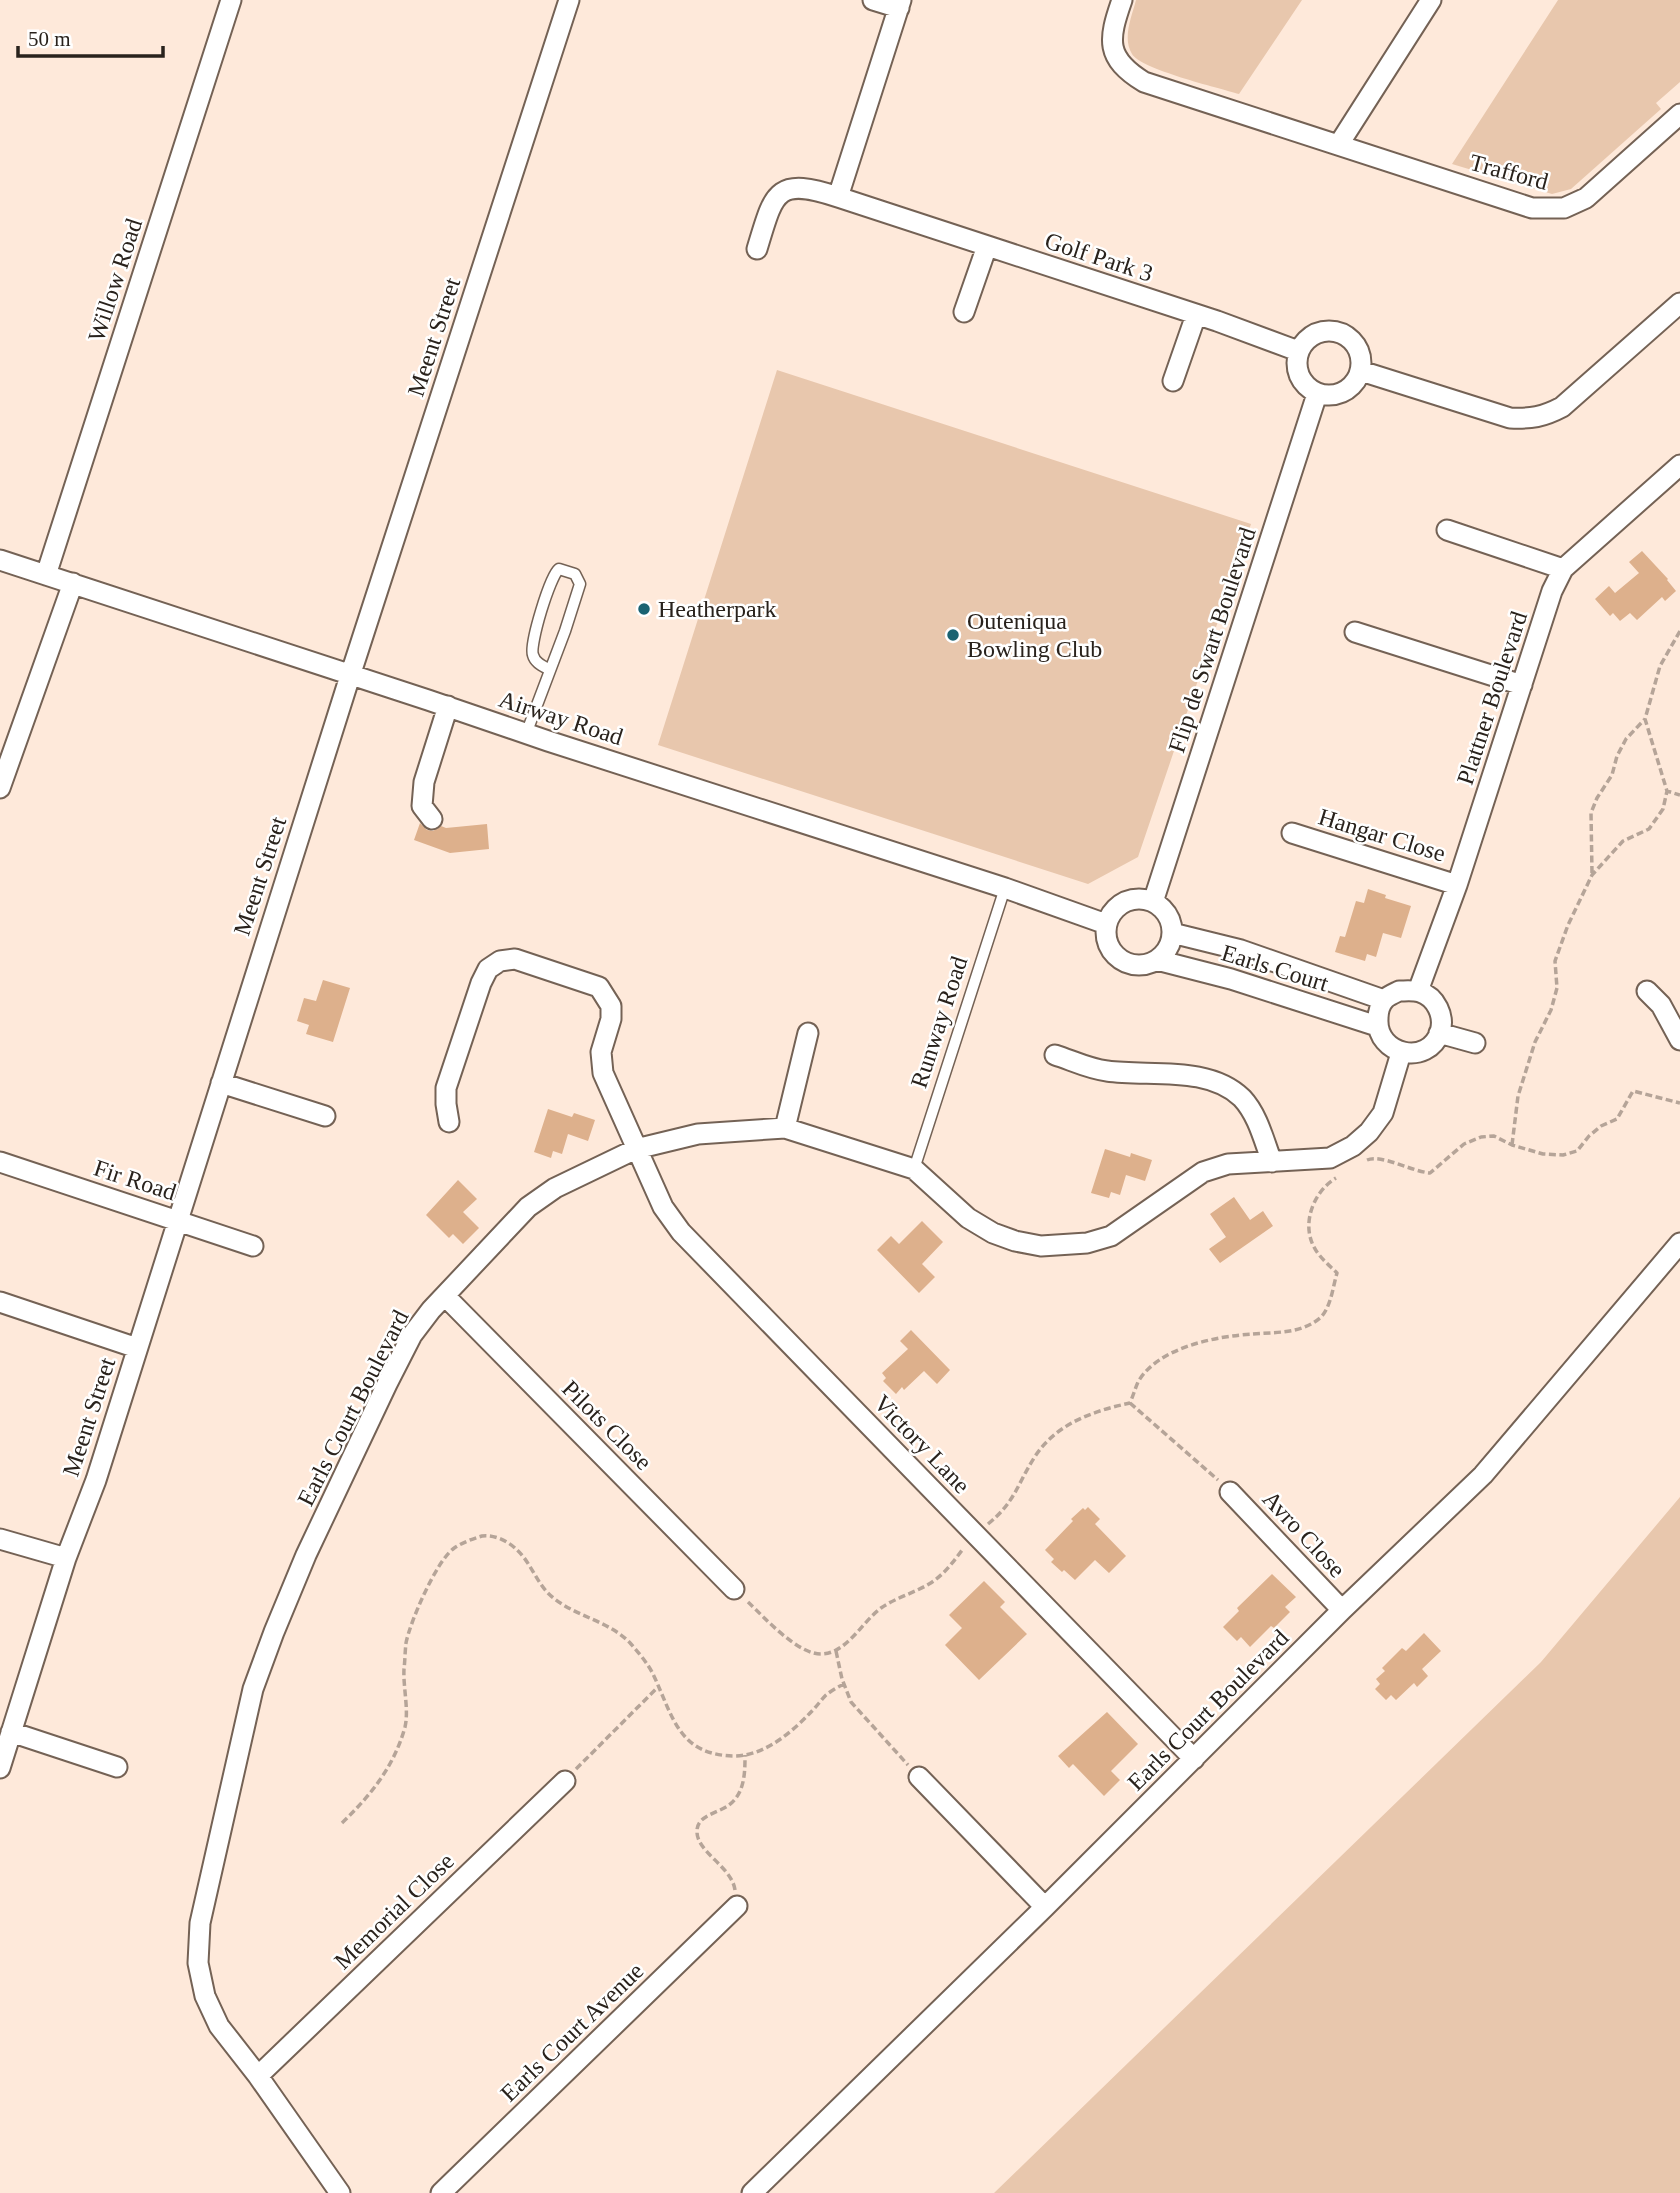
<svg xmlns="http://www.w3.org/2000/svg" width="1680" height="2193" font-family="'Times New Roman',serif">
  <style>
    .green { fill: #e8c7ad }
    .building { fill: #ddb08c }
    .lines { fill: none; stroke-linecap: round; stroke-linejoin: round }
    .service-casing { stroke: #746255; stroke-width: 13 }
    .minor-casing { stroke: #746255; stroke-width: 23 }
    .path { stroke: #b5a498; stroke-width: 3.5; stroke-dasharray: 7 3.5; stroke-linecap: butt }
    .service { stroke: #fff; stroke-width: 10 }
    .minor { stroke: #fff; stroke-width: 19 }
    .poi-dot { fill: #1a6271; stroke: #fff; stroke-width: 2.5 }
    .labels { text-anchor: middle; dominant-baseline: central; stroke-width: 5; stroke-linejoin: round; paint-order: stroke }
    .street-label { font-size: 24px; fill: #29221c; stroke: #fff }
    .poi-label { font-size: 24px; fill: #29221c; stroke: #fff; text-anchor: start }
  </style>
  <rect width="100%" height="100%" fill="#fee9da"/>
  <path class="green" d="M 1136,0 L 1302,0 L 1239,94 C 1219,88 1140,69 1132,54 C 1122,38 1132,16 1136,0 Z
    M 1558,0 L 1680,0 L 1680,82 L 1656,103 L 1661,109 L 1571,189 L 1552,194 L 1452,164 Z
    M 777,370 L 1251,524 L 1138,857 L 1088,884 L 658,745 Z
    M 1680,1497 L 1680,2193 L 994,2193 L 1541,1662 Z"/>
  <path class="building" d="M 1642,551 L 1668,579 L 1667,580 L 1676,591 L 1665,601 L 1662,597 L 1637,620 L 1630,613 L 1620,621 L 1613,613 L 1610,616 L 1595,599 L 1609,586 L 1615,593 L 1639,573 L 1629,562 Z
    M 420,823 L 427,830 L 433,831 L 441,826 L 446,828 L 487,824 L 489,849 L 450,853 L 414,840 Z
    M 1368,889 L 1386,895 L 1385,898 L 1411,906 L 1401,938 L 1383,933 L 1376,957 L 1367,954 L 1365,961 L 1335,952 L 1340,936 L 1345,937 L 1356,901 L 1364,903 Z
    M 323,980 L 350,988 L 333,1042 L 306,1034 L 309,1025 L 297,1021 L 304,998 L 316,1001 Z
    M 548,1109 L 572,1117 L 574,1113 L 595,1120 L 588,1141 L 568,1134 L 562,1154 L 553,1151 L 551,1158 L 534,1152 Z
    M 1105,1149 L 1130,1157 L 1131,1153 L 1152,1160 L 1145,1181 L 1126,1175 L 1120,1195 L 1111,1192 L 1109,1198 L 1091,1193 Z
    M 458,1180 L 477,1199 L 463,1212 L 479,1228 L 463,1244 L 453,1234 L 449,1238 L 426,1215 Z
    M 1234,1197 L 1250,1220 L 1263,1211 L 1273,1226 L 1220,1263 L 1209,1249 L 1226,1237 L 1210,1214 Z
    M 922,1221 L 943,1242 L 922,1264 L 935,1277 L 919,1293 L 877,1250 L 891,1236 L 899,1244 Z
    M 911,1330 L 950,1370 L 937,1384 L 924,1371 L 904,1390 L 902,1387 L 896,1394 L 883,1381 L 886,1378 L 882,1373 L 908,1349 L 900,1341 Z
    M 1088,1507 L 1100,1519 L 1095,1524 L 1126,1556 L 1109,1573 L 1095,1560 L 1075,1580 L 1064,1570 L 1062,1572 L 1051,1562 L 1054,1559 L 1045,1550 L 1073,1521 L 1071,1519 L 1083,1508 L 1085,1510 Z
    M 1272,1574 L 1296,1597 L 1285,1607 L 1290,1612 L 1274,1628 L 1271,1626 L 1250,1647 L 1241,1637 L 1237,1641 L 1223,1627 L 1239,1611 L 1237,1608 Z
    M 984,1581 L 1005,1602 L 1000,1607 L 1027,1634 L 979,1680 L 945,1645 L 962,1628 L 949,1615 Z
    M 1424,1633 L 1441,1651 L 1422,1669 L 1428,1676 L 1417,1687 L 1414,1683 L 1396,1700 L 1391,1695 L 1386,1700 L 1375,1689 L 1380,1684 L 1376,1679 L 1385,1671 L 1382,1668 L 1402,1648 L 1406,1651 Z
    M 1107,1712 L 1138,1744 L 1111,1771 L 1120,1780 L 1104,1796 L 1073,1764 L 1069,1768 L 1058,1756 Z"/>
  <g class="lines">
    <g class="service-casing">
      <path id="service" d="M 526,734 L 565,631 L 580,584 L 575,574 L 559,569 C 550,576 529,645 533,655 C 535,663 543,666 550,670
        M 914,1169 L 1005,888"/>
    </g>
    <g class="minor-casing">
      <path id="minor" d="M 873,0 L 899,8
        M 901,0 L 838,197 L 1217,321 L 1298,351
        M 1122,0 C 1108,40 1105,58 1144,82 L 1532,208 L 1564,208 L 1586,198 L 1680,114
        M 1339,144 L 1431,0
        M 757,249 C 774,193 775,176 838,197
        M 964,312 L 987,246
        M1297 363a32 32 0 1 1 64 0a32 32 0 1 1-64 0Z
        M 1361,371 L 1510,418 C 1531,419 1543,417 1562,407 L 1680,303
        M 1173,381 L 1196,315
        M 1447,530 L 1563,569
        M 0,560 L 428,700 L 548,741 L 1005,888 L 1106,924
        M 46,575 L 231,0
        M 1355,632 L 1522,685
        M 0,788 L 73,583
        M 432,819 L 422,806 L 424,782 L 448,706
        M 1292,833 L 1457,885
        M1106 932a33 33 0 1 1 66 0a33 33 0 1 1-66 0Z
        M 1153,902 L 1317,394
        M 1172,933 L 1241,950 L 1384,1000
        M 1157,960 L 1231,979 L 1377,1026
        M 1399,991 C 1405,991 1414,990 1420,992 C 1436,997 1445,1016 1440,1032 C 1428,1067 1376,1055 1378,1019 C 1378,1013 1380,1004 1385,999 C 1388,996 1395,993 1399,991 Z
        M 1418,991 L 1457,885 L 1552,591 L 1563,569 L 1680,465
        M 1647,991 L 1661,1005 L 1680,1040
        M 1439,1033 L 1475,1043
        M 1055,1055 C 1071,1060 1089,1069 1107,1071 C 1149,1077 1208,1065 1242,1098 C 1258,1115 1264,1141 1272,1162
        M 221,1083 L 325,1116
        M 449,1122 L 446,1104 L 446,1088 L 481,983 L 488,969 L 500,961 L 515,959 L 599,987 L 611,1006 L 611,1019 L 601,1052 L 603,1073 L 663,1207 L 681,1232 L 1194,1759
        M 785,1128 L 808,1033
        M 0,1162 L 253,1246
        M 445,1296 L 734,1589
        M 0,1302 L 137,1348
        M 1230,1492 L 1342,1610
        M 0,1539 L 66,1558
        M 11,1732 L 117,1767
        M 0,1768 L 66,1558 L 96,1480 L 350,676 L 569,0
        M 919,1777 L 1045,1907
        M 258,2076 L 565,1781
        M 340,2193 L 258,2076 L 219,2026 L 205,1996 L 198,1963 L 200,1923 L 253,1689 L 274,1632 L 306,1555 L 387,1384 L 412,1335 L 431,1310 L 528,1207 L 555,1188 L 636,1149 L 698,1134 L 785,1128 L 914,1169 L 968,1218 L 993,1233 L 1015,1241 L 1041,1246 L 1087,1243 L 1111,1236 L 1203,1172 L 1228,1164 L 1330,1158 L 1353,1146 L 1369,1132 L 1383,1113 L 1401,1053
        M 441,2193 L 737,1906
        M 752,2193 L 1045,1907 L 1342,1610 L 1483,1475 L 1680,1243"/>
    </g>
    <path class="path" d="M 1680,631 L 1660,666 L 1645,719 L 1667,791 L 1680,795
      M 1592,873 L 1591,813 L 1597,798 L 1612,775 L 1617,756 L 1626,739 L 1645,719
      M 1512,1145 L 1518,1096 L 1535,1042 L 1551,1010 L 1557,988 L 1555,961 L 1568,925 L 1592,875 L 1623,841 L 1649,829 L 1663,809 L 1667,791
      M 1367,1160 C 1382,1154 1410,1171 1430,1173 L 1464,1144 L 1481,1137 L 1494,1136 L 1512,1145 L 1543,1154 L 1563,1155 L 1577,1151 L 1589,1136 L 1601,1126 L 1617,1119 L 1633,1091 L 1680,1103
      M 1130,1403 L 1218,1480
      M 988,1524 C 1015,1502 1017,1485 1034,1458 C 1055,1424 1093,1411 1130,1403 C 1133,1396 1135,1389 1138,1382 C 1158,1347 1217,1336 1253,1334 C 1276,1332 1301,1334 1320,1318 C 1331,1308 1333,1286 1337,1273 C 1329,1265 1319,1257 1314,1247 C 1301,1223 1314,1191 1336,1178
      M 748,1602 C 765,1618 798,1655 822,1654 C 847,1653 862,1622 881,1608 C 895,1598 914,1593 929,1584 C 944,1575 953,1562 963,1549
      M 836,1651 L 842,1679 L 851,1702 L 908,1765
      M 576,1769 L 658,1687
      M 342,1823 C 370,1796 394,1767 405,1727 C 409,1710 403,1687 404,1669 C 405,1661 405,1651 406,1643 C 410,1622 436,1562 453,1549 C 461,1543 472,1539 482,1536 C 493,1534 508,1541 516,1549 C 530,1561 536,1582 550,1595 C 574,1617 609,1620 631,1644 C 639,1653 648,1664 653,1674 C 673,1716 678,1756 736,1756 C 766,1755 793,1731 812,1711 C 817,1706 821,1700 826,1695 C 831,1691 838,1687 844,1684
      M 735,1890 C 732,1867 697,1852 697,1832 C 696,1815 719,1813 729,1805 C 745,1793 745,1772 745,1755"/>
    <use href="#service" class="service"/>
    <use href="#minor" class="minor"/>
  </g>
  <g class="poi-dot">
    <circle cx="644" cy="609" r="7"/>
    <circle cx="953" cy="635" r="7"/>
  </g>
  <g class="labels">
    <g class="street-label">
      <text transform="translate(1509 172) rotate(15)">Trafford</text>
      <text transform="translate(1099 257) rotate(18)">Golf Park 3</text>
      <text transform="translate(115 280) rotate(-72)">Willow Road</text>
      <text transform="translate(434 337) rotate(-72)">Meent Street</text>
      <text transform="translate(1212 640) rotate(-72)">Flip de Swart Boulevard</text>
      <text transform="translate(1492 698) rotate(-72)">Plattner Boulevard</text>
      <text transform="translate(561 718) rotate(18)">Airway Road</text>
      <text transform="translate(1382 835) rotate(17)">Hangar Close</text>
      <text transform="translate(260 876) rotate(-72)">Meent Street</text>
      <text transform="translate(1275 968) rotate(17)">Earls Court</text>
      <text transform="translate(939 1022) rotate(-72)">Runway Road</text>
      <text transform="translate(135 1180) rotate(18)">Fir Road</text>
      <text transform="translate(353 1408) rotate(-63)">Earls Court Boulevard</text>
      <text transform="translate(89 1417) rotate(-72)">Meent Street</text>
      <text transform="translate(607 1425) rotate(45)">Pilots Close</text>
      <text transform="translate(922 1444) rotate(46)">Victory Lane</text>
      <text transform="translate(1304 1534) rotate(47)">Avro Close</text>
      <text transform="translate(1208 1710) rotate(-45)">Earls Court Boulevard</text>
      <text transform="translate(394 1911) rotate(-44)">Memorial Close</text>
      <text transform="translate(572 2032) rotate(-44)">Earls Court Avenue</text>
    </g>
    <g class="poi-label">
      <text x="658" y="609">Heatherpark</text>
      <text x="967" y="621">Outeniqua<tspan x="967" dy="28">Bowling Club</tspan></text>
    </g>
  </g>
  <path d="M18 46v10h145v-10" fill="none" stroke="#29221c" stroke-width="3.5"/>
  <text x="28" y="46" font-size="21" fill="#29221c" stroke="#ffffff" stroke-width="5" paint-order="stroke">50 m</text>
</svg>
